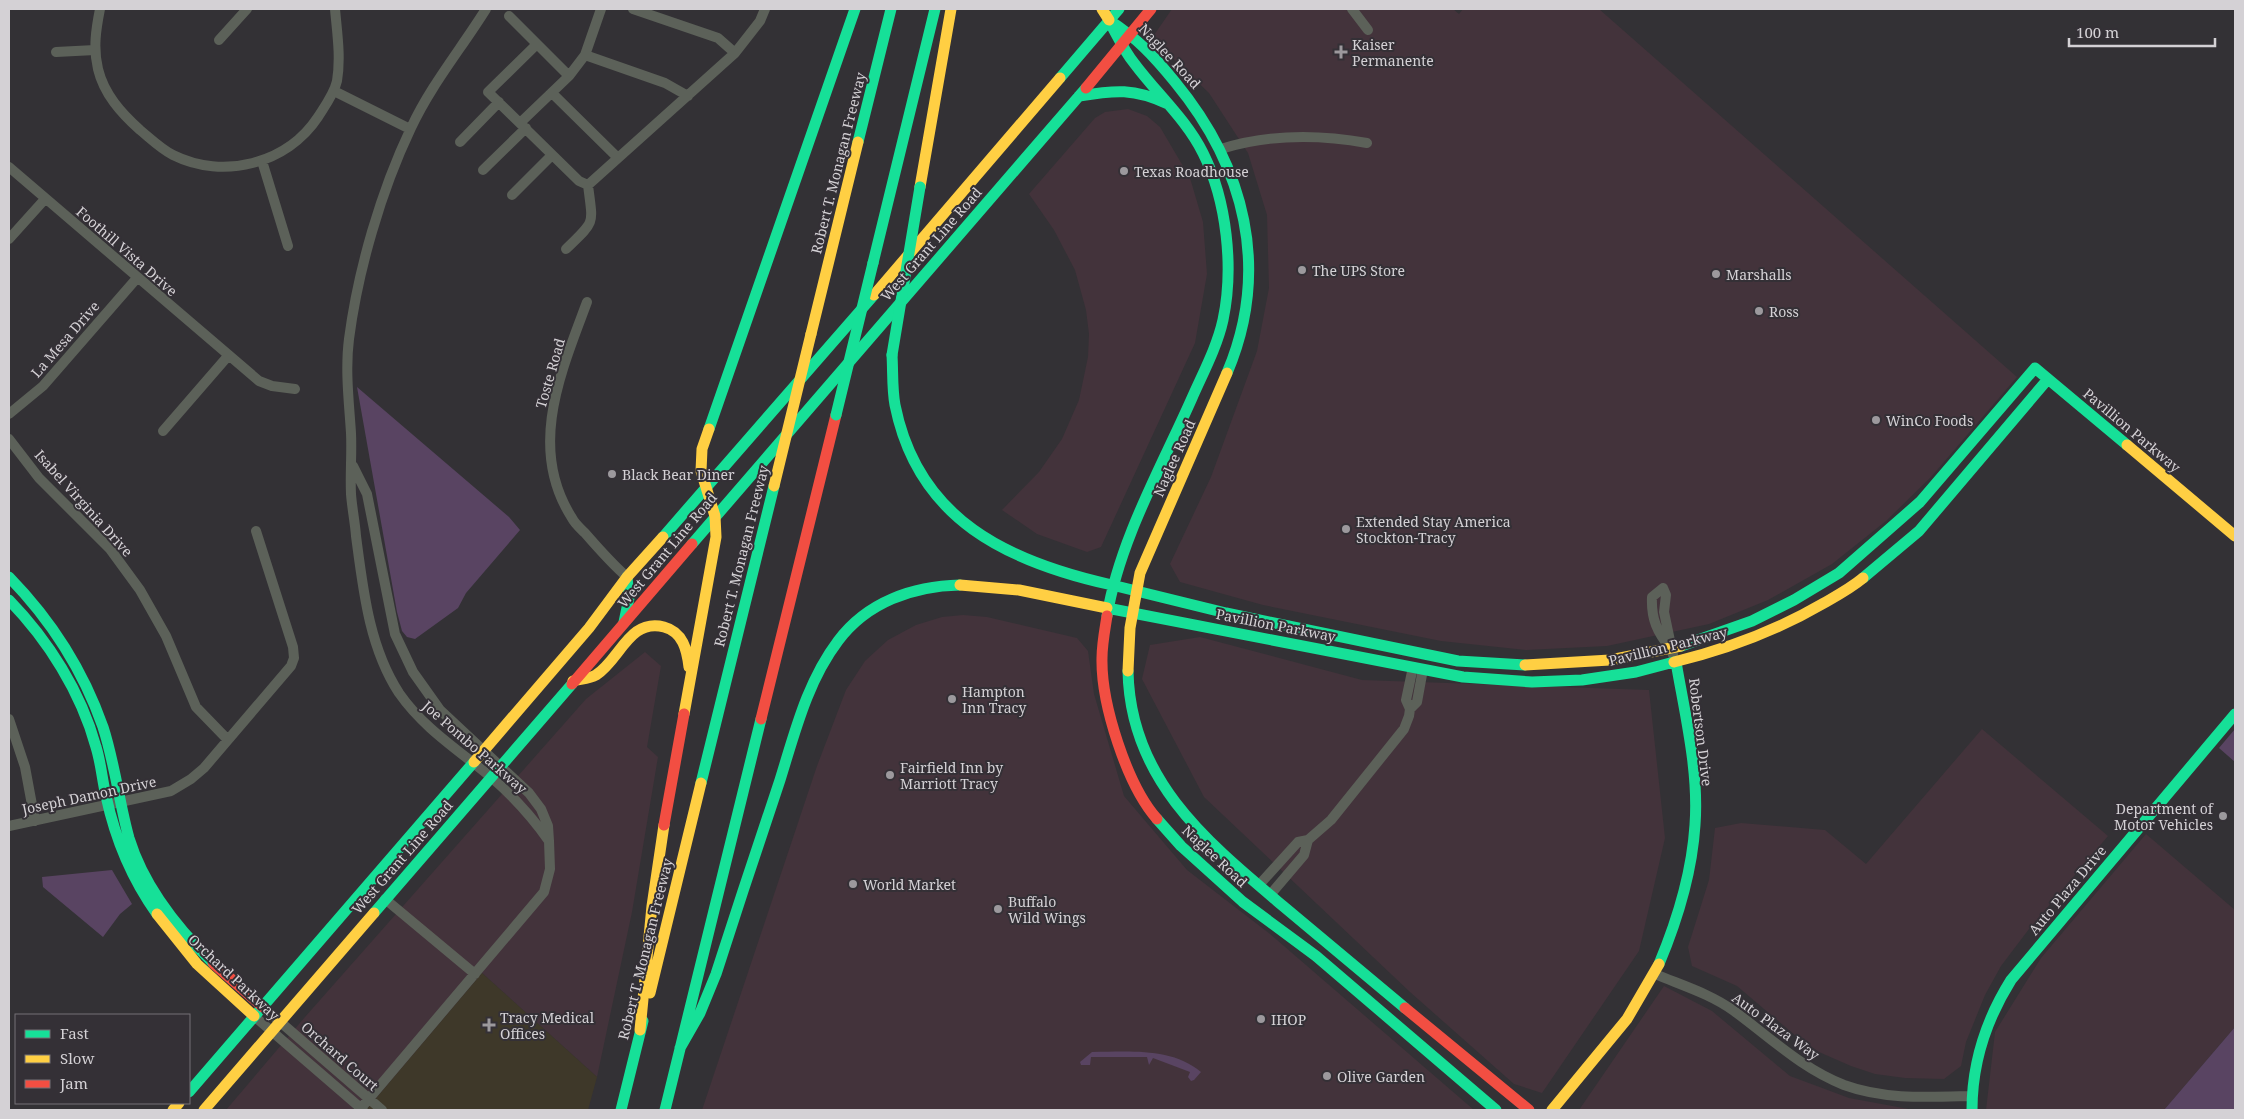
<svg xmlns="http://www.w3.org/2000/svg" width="2244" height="1119" font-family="'Noto Serif',serif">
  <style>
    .commercial { fill: #43333b }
    .medical { fill: #3e3829 }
    .green { fill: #594462 }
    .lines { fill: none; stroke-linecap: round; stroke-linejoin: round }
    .street { stroke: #5c6159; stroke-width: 10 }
    .fast { stroke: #16e098; stroke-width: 11 }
    .slow { stroke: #ffcf43; stroke-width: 11 }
    .jam { stroke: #f24e42; stroke-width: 11 }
    .fast-bridge { stroke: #16e098; stroke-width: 11 }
    .slow-bridge { stroke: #ffcf43; stroke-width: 11 }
    .poi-dot { fill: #9c999d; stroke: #343036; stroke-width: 2 }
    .labels { text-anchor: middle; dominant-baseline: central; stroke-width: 4; stroke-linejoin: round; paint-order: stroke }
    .poi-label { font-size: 14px; fill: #d4d1d5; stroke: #343036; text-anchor: start }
    .street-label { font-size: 14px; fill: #d4d1d5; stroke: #343036 }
  </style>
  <rect width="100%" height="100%" fill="#333135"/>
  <path class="commercial" d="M 1172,9 L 1453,9 L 1459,14 L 1463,9 L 1599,9 L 2017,377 L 1931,477 L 1886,521 L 1832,564 L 1768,600 L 1709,624 L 1607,646 L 1526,650 L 1441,641 L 1263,605 L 1180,582 L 1170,564 L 1211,477 L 1257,351 L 1269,288 L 1267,215 L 1248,153 L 1209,93 L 1152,38 Z
    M 1128,109 L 1147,116 L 1160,127 L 1190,178 L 1203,222 L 1207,274 L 1195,343 L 1101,547 L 1087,552 L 1037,534 L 1002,510 L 1039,472 L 1062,439 L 1079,400 L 1088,357 L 1089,334 L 1086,310 L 1075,270 L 1054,230 L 1029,194 L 1095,118 L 1105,112 Z
    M 963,615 L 987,617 L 1077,638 L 1088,651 L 1094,694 L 1124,796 L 1187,870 L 1270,934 L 1474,1110 L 702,1110 L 817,766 L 846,690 L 865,661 L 888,640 L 916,625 L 942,617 Z
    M 1200,637 L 1362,680 L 1649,690 L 1665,838 L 1639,951 L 1542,1093 L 1514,1084 L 1410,992 L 1204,797 L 1142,679 L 1150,645 Z
    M 645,652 L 661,666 L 647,747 L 658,757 L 632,912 L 597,1077 L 482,973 L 366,1110 L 354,1108 L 352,1110 L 226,1110 L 305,1017 L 586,699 Z
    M 1982,729 L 2108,836 L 2029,929 L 2001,966 L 1985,995 L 1966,1042 L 1961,1066 L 1944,1079 L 1905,1078 L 1875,1074 L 1851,1066 L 1819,1052 L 1797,1037 L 1737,986 L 1692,966 L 1688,947 L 1709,880 L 1715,828 L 1741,823 L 1825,830 L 1866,864 Z
    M 2146,834 L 2235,910 L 2235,1027 L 2164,1110 L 1986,1110 L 1995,1032 L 2041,958 Z
    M 1664,986 L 1712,1011 L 1790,1076 L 1849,1098 L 1914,1110 L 1579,1110 Z"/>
  <path class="medical" d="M 482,973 L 597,1077 L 588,1110 L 366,1110 Z"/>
  <path class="green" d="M 357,387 L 509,517 L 520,530 L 466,593 L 458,608 L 415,639 L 407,637 L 402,631 L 397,612 Z
    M 2235,729 L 2235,762 L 2219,748 Z
    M 112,870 L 132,904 L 120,914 L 103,937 L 43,887 L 42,877 Z
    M 2235,1027 L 2235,1110 L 2164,1110 Z
    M 1092,1052 C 1128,1052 1171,1047 1201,1072 L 1194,1080 L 1191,1081 L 1188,1077 L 1190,1072 L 1153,1058 L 1149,1065 L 1147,1057 L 1091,1057 L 1090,1065 L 1081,1065 L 1080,1062 Z"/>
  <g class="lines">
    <path class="street" d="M 100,9 C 96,29 93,48 98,69 C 104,94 121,113 140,130 C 151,139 161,149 173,155 C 223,180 287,164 318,117 C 325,106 334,94 337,81 C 341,57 337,32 335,9
      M 486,9 C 461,49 431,85 411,128 C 381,191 358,270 349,339 C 345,370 349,402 351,433 C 352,453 350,474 351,494 C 352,508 355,522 356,536 C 363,589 369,647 399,693 C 424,729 460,751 492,778 C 514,797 532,817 549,841
      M 633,9 L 718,38 L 735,53
      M 1352,9 L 1368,30
      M 509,16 L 569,76 L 520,123
      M 219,40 L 247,9
      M 537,44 L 488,92 L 579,181 L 588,185
      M 56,52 L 95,50
      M 585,55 L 665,83 L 688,96
      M 569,76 L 585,55 L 601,9
      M 334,91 L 410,129
      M 552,93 L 618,158
      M 460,142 L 499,102
      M 1221,149 C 1269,134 1317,134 1367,143
      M 262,161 L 288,246
      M 9,167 L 259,381 L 272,386 L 295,389
      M 483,170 L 526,128
      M 588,185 L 735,53 L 760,21 L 765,9
      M 512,195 L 552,155
      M 9,239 L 45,199
      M 566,249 C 596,220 593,226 588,185
      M 587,302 C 561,372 527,448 572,518 C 575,524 580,528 585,533 C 598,548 611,563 627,577
      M 9,414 L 43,386 L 137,278
      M 163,431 L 228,356
      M 9,439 L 39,478 L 110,549 L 140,590 L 166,636 L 196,707 L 228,740
      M 353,466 L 367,494 L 395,634 L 413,672 L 440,710 L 529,793 L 541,809 L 548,826 L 549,841 L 550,869 L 544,892 L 361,1108
      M 1671,649 C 1657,632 1651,619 1652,597 L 1663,588 L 1666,595 L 1664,612 L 1673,655
      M 1410,709 L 1417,702 L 1423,669
      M 9,719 L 25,767 L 35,821
      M 9,826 L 171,791 L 191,779 L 204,768 L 291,666 L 294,658 L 293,647 L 256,531
      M 1259,885 L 1298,842 L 1308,840 L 1331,820 L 1404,729 L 1409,716 L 1410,709 L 1406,700 L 1413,667
      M 1270,895 L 1304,855 L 1308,840
      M 385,899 L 475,974
      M 1655,974 C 1681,985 1711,994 1734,1011 C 1771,1038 1801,1068 1844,1085 C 1885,1100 1929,1097 1972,1096
      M 263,1007 L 382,1110
      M 254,1016 L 363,1110"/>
    <path class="fast" d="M 1109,20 C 1138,39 1153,55 1175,82 C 1245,167 1271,269 1227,373
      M 1060,78 L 1119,9
      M 1079,96 C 1115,90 1134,88 1168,104
      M 858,142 L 891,9
      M 873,263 L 935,9
      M 892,355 C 893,371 892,389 895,405 C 918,520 1008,562 1112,585
      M 709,429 L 855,9
      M 663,537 L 874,295
      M 692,544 L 1086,88
      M 9,577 C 51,620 83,670 103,727 C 115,764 119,802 129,838 C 144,887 177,928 213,963
      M 1863,578 L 1919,531 L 2048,379
      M 1112,585 L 1226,613 L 1458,661 L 1525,665
      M 9,600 C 48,640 81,692 96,747 C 101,763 102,779 106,796 C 115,838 132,879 157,914
      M 1107,608 L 1463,677 L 1532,682 L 1582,680 L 1636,672 L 1674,662
      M 1107,616 C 1119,541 1162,466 1192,398 C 1203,373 1217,347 1223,320 C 1234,268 1227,201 1203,153 C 1186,119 1157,94 1134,63 C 1124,51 1117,35 1109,21
      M 624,622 L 629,598 L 627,577
      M 1681,646 L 1752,621 L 1794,600 L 1839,573 L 1920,502 L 2035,368 L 2127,445
      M 1128,671 C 1130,780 1207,842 1283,906 C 1324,940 1364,974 1405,1008
      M 701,783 L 774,486
      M 1157,819 L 1181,846 L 1243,902 L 1316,956 L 1496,1110
      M 374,913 L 572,684
      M 1659,964 C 1677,921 1692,872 1695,825 C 1699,771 1685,715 1676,662
      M 680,1048 L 700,1013 L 716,974 C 737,909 758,845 780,780 C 795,732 807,682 838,641 C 867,602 913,586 960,585
      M 189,1092 L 474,762
      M 621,1110 L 643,1021
      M 665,1110 L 761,719
      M 1972,1110 C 1972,1062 1986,1020 2011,980 L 2235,714"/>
    <path class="slow" d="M 1102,9 L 1109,20
      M 920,187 L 951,9
      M 874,295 L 1060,78
      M 811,334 L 858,142
      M 2127,445 L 2235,536
      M 960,585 L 1019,590 L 1107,608
      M 1674,662 C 1728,649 1776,631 1824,603 C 1838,595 1851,588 1863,578
      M 1525,665 L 1610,660 L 1681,646
      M 1128,671 L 1130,628 L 1140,573 L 1227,373
      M 573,681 C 580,679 589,679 596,675 C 620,660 629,618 664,627 C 683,632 687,650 689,667
      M 684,714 L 716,537 L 715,516 L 701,471 L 702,449 L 709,429
      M 474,762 L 589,628 L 627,577 L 663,537
      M 157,914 L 197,964 L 254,1016
      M 650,993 L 701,783
      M 640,1030 L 652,906 L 664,825
      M 173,1110 L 179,1103
      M 204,1110 L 374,913
      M 1552,1110 L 1627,1019 L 1659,964"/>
    <path class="jam" d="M 1086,88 L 1151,9
      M 1107,616 C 1105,629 1102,644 1102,658 C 1101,704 1127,785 1157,819
      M 572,684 L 692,544
      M 761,719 L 836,415
      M 664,825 L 684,714
      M 213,963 L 263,1007
      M 1405,1008 L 1529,1110"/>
    <path class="fast-bridge" d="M 892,355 L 920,187
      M 836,415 L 873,263"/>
    <path class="slow-bridge" d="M 774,486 L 811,334"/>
  </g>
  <g class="poi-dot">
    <path d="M1338.5 44.5h5v5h5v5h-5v5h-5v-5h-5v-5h5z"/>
    <circle cx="1124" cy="171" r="5"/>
    <circle cx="1302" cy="270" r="5"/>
    <circle cx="1716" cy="274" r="5"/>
    <circle cx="1759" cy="311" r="5"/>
    <circle cx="1876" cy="420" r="5"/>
    <circle cx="612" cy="474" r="5"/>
    <circle cx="1346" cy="529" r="5"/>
    <circle cx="952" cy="699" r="5"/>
    <circle cx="890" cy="775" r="5"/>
    <circle cx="2223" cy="816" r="5"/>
    <circle cx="853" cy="884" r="5"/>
    <circle cx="998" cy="909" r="5"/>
    <circle cx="1261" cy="1019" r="5"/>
    <path d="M486.5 1017.5h5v5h5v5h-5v5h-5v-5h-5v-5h5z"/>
    <circle cx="1327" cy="1076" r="5"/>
  </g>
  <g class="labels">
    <g class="poi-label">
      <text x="1352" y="44">Kaiser<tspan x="1352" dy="16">Permanente</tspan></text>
      <text x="1134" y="171">Texas Roadhouse</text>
      <text x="1312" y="270">The UPS Store</text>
      <text x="1726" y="274">Marshalls</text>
      <text x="1769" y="311">Ross</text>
      <text x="1886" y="420">WinCo Foods</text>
      <text x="622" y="474">Black Bear Diner</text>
      <text x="1356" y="521">Extended Stay America<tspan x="1356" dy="16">Stockton-Tracy</tspan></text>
      <text x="962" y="691">Hampton<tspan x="962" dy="16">Inn Tracy</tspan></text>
      <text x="900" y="767">Fairfield Inn by<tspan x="900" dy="16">Marriott Tracy</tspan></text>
      <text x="2213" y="808" text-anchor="end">Department of<tspan x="2213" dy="16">Motor Vehicles</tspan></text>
      <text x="863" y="884">World Market</text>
      <text x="1008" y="901">Buffalo<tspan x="1008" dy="16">Wild Wings</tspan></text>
      <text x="500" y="1017">Tracy Medical<tspan x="500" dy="16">Offices</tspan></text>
      <text x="1271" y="1019">IHOP</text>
      <text x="1337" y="1076">Olive Garden</text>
    </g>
    <g class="street-label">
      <text transform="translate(1170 56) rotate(47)">Naglee Road</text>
      <text transform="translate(838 163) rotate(-76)">Robert T. Monagan Freeway</text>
      <text transform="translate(931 244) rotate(-49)">West Grant Line Road</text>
      <text transform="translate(127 251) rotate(41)">Foothill Vista Drive</text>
      <text transform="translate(65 339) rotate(-49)">La Mesa Drive</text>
      <text transform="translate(550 373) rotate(-74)">Toste Road</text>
      <text transform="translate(2132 430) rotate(40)">Pavillion Parkway</text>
      <text transform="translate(1174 458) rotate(-66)">Naglee Road</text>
      <text transform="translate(84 503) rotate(48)">Isabel Virginia Drive</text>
      <text transform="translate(667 550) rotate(-50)">West Grant Line Road</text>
      <text transform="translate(741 556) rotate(-76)">Robert T. Monagan Freeway</text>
      <text transform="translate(1276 625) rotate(11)">Pavillion Parkway</text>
      <text transform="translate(1668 646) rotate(-14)">Pavillion Parkway</text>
      <text transform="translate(1701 732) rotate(83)">Robertson Drive</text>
      <text transform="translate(475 747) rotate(41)">Joe Pombo Parkway</text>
      <text transform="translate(89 795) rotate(-12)">Joseph Damon Drive</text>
      <text transform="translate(1215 856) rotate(43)">Naglee Road</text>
      <text transform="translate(402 857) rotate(-49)">West Grant Line Road</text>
      <text transform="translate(2067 890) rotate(-50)">Auto Plaza Drive</text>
      <text transform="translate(645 949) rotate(-76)">Robert T. Monagan Freeway</text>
      <text transform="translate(234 977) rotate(43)">Orchard Parkway</text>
      <text transform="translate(1776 1026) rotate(36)">Auto Plaza Way</text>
      <text transform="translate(340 1056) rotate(41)">Orchard Court</text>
    </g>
  </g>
  <rect width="2244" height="1119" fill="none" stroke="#d4d1d5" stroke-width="20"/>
  <rect x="15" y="1014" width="175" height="90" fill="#343036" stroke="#747076"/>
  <rect x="25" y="1030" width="25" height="8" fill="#16e098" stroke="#747076"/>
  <text x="60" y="1039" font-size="15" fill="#d4d1d5">Fast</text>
  <rect x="25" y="1055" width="25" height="8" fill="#ffcf43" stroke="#747076"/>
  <text x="60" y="1064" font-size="15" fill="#d4d1d5">Slow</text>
  <rect x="25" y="1080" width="25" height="8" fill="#f24e42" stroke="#747076"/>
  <text x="60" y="1089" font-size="15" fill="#d4d1d5">Jam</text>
  <path d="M2069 38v8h146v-8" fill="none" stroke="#d4d1d5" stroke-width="2.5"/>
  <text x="2076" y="38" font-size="15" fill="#d4d1d5" stroke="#343036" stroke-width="4" paint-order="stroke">100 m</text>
</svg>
